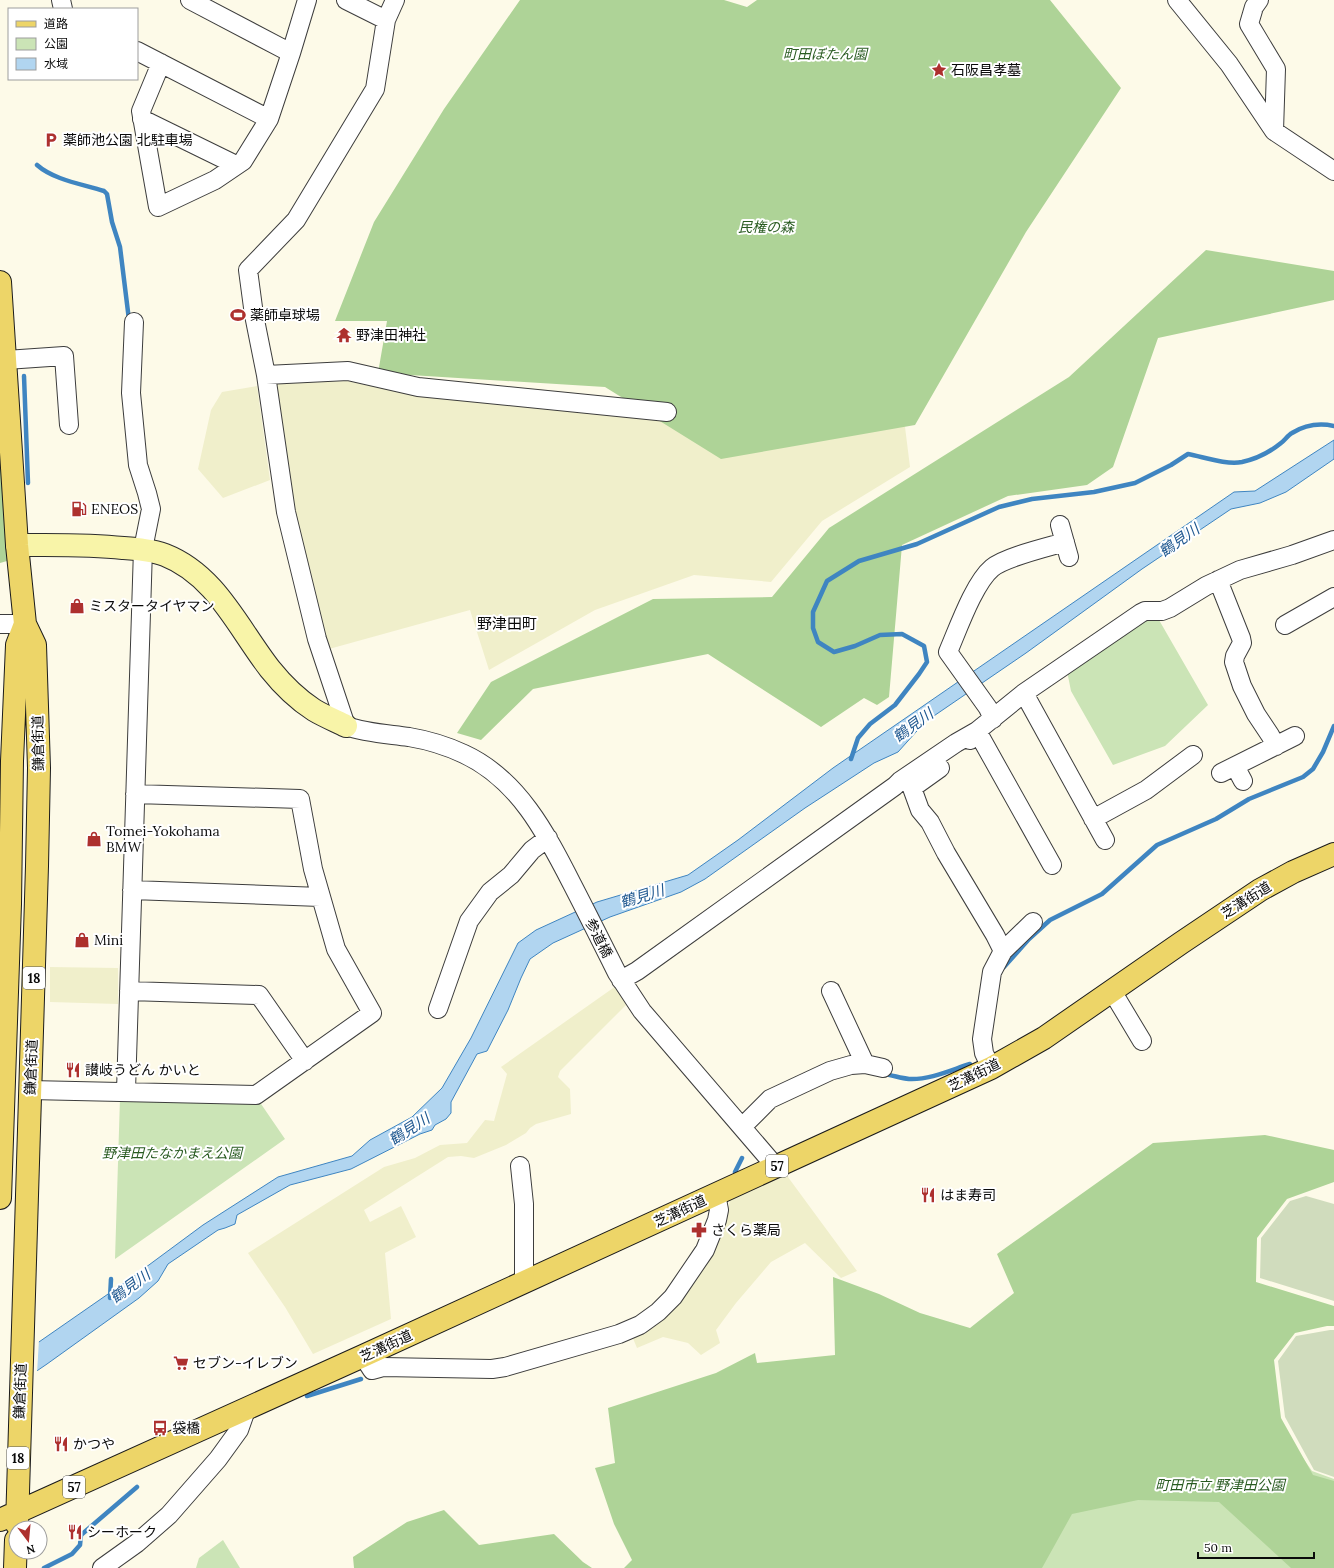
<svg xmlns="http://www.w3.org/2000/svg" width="1334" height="1568" font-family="Lora,'Noto Sans JP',serif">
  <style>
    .farmland { fill: #f0efcb }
    .green { fill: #cbe4b6 }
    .forest { fill: #aed397 }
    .cemetery { fill: #d0dcbd }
    .water { fill: #b1d5f0; stroke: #3f85c1 }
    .pier { fill: #fdfae8 }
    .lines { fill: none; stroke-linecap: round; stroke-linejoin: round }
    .stream { stroke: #3f85c1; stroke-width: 4.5 }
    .street-casing { stroke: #3d3d3d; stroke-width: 20 }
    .secondary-casing { stroke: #2c2c2c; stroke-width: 24 }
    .primary-casing { stroke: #1b1b1b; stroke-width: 24 }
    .street { stroke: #fff; stroke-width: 18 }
    .secondary { stroke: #f8f4a8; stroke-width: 22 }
    .primary { stroke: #edd568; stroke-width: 22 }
    .labels { text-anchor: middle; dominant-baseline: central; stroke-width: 4; stroke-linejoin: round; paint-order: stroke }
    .shield { fill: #fff; stroke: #545454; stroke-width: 1 }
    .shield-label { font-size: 13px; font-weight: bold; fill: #0a0a0a }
    .park-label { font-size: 14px; font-style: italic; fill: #295b21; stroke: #fff }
    .poi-label { font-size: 14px; fill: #0a0a0a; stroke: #fff; text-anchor: start }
    .street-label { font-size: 14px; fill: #0a0a0a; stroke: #fff }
    .water-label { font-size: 15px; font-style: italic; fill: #1f5890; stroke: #fff }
    .neighbourhood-label { font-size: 15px; fill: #0a0a0a; stroke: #fff }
  </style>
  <rect width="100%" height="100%" fill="#fdfae8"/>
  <path class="farmland" d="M 347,381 L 418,396 L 904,419 L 910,467 L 822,521 L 771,582 L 694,575 L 595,610 L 489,670 L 470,610 L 329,649 L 294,506 L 275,384 Z
    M 257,386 L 270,480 L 223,498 L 198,469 L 211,410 L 222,392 Z
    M 50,967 L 118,968 L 118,1004 L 50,1002 Z
    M 616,986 L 626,1005 L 560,1071 L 558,1077 L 570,1089 L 571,1114 L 536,1124 L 530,1128 L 526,1133 L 506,1145 L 474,1158 L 461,1156 L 448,1157 L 364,1210 L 370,1222 L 401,1206 L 416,1237 L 385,1253 L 391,1319 L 313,1354 L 285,1307 L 248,1253 L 384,1167 L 415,1158 L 440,1145 L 467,1143 L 485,1120 L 494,1121 L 507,1074 L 501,1067 Z
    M 785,1173 L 857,1271 L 841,1278 L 805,1243 L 771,1262 L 736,1303 L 716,1330 L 720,1343 L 701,1355 L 688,1343 L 663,1337 L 637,1348 L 632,1336 L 704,1265 L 728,1211 L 730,1199 Z"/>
  <path class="green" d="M 1147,616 L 1159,620 L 1208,705 L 1165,746 L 1113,765 L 1071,691 L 1067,671 Z
    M 120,1098 L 259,1101 L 285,1139 L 115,1259 Z
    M 1246,1376 L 1312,1471 L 1334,1479 L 1334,1568 L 977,1568 Z
    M 223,1540 L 240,1568 L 196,1568 L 199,1558 Z"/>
  <path class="forest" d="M 520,0 L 724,0 L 747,7 L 757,0 L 1050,0 L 1121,88 L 1026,232 L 915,425 L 721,459 L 605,387 L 378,373 L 387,321 L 335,321 L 374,222 L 444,109 Z
    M 1206,250 L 1334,271 L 1334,300 L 1158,338 L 1113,467 L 1087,485 L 1008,496 L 902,545 L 889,697 L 877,705 L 864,698 L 821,727 L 708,654 L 533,689 L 481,740 L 457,733 L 491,682 L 653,599 L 772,597 L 829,528 L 1069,377 Z
    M 0,446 L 7,561 L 0,563 Z
    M 1265,1135 L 1334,1150 L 1334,1182 L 1287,1199 L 1257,1238 L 1256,1282 L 1334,1306 L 1334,1326 L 1327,1326 L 1295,1333 L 1274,1360 L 1281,1418 L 1313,1475 L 1334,1481 L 1334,1568 L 1291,1568 L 1219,1502 L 1138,1500 L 1072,1514 L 1042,1568 L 624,1568 L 632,1560 L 614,1524 L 595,1468 L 615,1463 L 608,1408 L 716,1373 L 755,1353 L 757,1363 L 835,1355 L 833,1277 L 879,1294 L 920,1313 L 970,1328 L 1014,1293 L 997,1254 L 1153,1143 Z
    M 444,1510 L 479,1545 L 554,1534 L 583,1562 L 592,1568 L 354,1568 L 353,1557 L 407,1522 Z"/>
  <path class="cemetery" d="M 1306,1196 L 1334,1204 L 1334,1301 L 1260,1278 L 1261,1238 L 1290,1201 Z
    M 1330,1330 L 1334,1330 L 1334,1477 L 1314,1470 L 1285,1417 L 1278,1361 L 1296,1336 Z"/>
  <path class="water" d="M 1334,440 L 1334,459 L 1286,492 L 1260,503 L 1231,509 L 1142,569 L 1026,653 L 925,722 L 898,752 L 874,763 L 805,808 L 705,879 L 681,892 L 610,917 L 553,943 L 530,959 L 521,978 L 508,1010 L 487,1051 L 477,1054 L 451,1102 L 451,1113 L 446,1119 L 435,1125 L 432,1130 L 420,1134 L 351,1169 L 290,1185 L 237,1215 L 235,1224 L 225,1228 L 218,1230 L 168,1264 L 158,1281 L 139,1298 L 47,1364 L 0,1396 L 0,1369 L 134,1276 L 203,1225 L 278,1177 L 352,1156 L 370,1140 L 412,1117 L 442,1088 L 471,1038 L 518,943 L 536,930 L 597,902 L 688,875 L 738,840 L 833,768 L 1234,492 L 1255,491 Z"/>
  <path class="pier" d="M 39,1340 L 37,1373 L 0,1398 L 0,1367 Z"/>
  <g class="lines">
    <path class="stream" d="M 37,165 C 54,180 82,184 104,191 L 107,194 L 112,222 L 120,247 L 129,320
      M 24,376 L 28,483
      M 851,759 L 858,738 L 870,724 L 895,705 L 919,674 L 927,662 L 924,646 L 902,634 L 880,635 L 855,646 L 834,652 L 818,642 L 813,628 L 813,612 L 827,581 L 859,561 L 917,544 L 999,507 L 1032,499 L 1094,492 L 1135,483 L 1171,465 L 1188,454 C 1204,457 1226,465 1242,462 C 1256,459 1270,452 1281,443 C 1285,440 1288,435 1292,433 C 1305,425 1320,423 1334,426
      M 1004,967 L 1029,939 L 1050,920 L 1102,894 L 1157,845 L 1216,819 L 1249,799 L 1303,777 L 1313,769 L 1323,752 L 1334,726
      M 883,1074 C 892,1075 900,1078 909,1079 C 930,1080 951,1070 970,1064
      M 735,1172 L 742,1158
      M 110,1298 L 111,1279
      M 307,1396 L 361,1379
      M 44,1568 L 72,1554 L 80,1545 L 81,1535 L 137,1487"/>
    <g class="street-casing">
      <path id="street" d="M 61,0 L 63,9
        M 190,0 L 291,53
        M 346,0 L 386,20
        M 395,0 L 386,20 L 375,89 L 296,220 L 248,270 L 254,315 L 266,375 L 286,512 L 317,639 L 346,726 C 366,733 388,734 409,737 C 427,740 447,746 464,754 C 518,779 546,833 572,884 C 587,913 602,943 617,973 L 642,1011 L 776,1167
        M 1177,0 L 1229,64 L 1274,131 L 1334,171
        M 1259,0 L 1254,7 L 1249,24 L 1276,69 L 1274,131
        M 137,51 L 269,119
        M 161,63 L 141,111 L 158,207 L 215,180 L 243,161 L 269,119 L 291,53 L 307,0
        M 142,119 L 236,165
        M 6,360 L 64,356 L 69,425
        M 266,375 L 348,371 L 418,387 L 667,412
        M 1060,525 L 1069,557
        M 1218,580 L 1241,638 L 1242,643 L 1235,656 L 1234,662 L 1242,686 L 1256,714 L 1270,735 L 1276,746
        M 0,624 L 25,624
        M 1285,625 L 1334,597
        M 1024,693 L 1105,840
        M 993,719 L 988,708 L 948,652 C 958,629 974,583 992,568 C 1005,557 1048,547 1065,542
        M 970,740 L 977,731 L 1052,865
        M 1235,766 L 1243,781
        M 940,768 L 912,788 L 920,810 L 930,822 L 946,853 L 995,935 L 1003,951
        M 1221,773 L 1295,736
        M 1093,819 L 1146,790 L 1193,755
        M 132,890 L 320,897
        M 621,980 L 637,971 L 895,786 L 900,781 L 956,743 L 977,731 L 1024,693 L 1141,613 L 1145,611 L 1162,611 L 1170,608 L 1206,586 L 1240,570 L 1292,555 L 1334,540
        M 129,991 L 259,995 L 305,1061
        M 831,991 L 865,1064
        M 1112,991 L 1142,1041
        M 438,1009 L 469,921 L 490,892 L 511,875 L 532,850 L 548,838
        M 991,1068 L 984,1053 L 982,1039 L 992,972 L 1003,951 L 1033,922
        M 30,1090 L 256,1095 L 372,1013 L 336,949 L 313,869 L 300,799 L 135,794
        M 126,1091 L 143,549 L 151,509 L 147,493 L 138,465 L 131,393 L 134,322
        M 742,1127 L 770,1099 L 830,1071 L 851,1065 L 865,1064 L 883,1068
        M 520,1166 L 524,1204 L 524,1283
        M 363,1356 L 372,1370 L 383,1367 L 492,1369 L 505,1367 L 619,1334 L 640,1325 L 658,1312 L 673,1297 L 705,1250 L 717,1220 L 719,1210 L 716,1194
        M 102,1568 L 137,1543 L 169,1515 L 218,1459 L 239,1430 L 246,1410"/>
    </g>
    <g class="secondary-casing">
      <path id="secondary" d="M 17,545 C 53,545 88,544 123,548 C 137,549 152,550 165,555 C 216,575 238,628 270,669 C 282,684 297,699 314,710 C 324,716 336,721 346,726"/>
    </g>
    <g class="primary-casing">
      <path id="primary" d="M 0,282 L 17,545 L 25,624 L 35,645 L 39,768 L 37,866 L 17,1525
        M 0,1198 L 10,904 L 12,761 L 17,645 L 25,624
        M 0,1520 L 363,1356 L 991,1068 L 1044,1038 L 1181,943 L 1260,890 L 1293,872 L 1334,854
        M 15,1568 L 16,1540"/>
    </g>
    <use href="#street" class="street"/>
    <use href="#secondary" class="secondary"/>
    <use href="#primary" class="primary"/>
  </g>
  <defs>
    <g id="sight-bare" transform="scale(1.2)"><path d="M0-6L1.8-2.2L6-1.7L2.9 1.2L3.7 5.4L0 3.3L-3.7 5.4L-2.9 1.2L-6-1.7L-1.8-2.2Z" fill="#ad302e" stroke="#fff" stroke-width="2.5" paint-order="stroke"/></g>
    <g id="parking-bare" transform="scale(1.2)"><path d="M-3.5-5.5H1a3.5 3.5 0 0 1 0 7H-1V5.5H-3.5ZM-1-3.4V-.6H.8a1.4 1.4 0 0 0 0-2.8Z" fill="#ad302e" stroke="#fff" stroke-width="2.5" paint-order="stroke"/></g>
    <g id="stadium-bare" transform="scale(1.2)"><path d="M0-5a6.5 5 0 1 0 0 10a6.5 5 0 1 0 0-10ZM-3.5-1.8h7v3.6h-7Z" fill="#ad302e" stroke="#fff" stroke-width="2.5" paint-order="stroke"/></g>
    <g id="temple-bare" transform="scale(1.2)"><path d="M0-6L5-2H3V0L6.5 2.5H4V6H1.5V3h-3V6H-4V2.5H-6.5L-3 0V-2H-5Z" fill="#ad302e" stroke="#fff" stroke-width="2.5" paint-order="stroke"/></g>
    <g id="fuel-bare" transform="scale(1.2)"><path d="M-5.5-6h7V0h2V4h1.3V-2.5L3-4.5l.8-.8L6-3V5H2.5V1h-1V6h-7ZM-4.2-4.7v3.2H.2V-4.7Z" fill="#ad302e" stroke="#fff" stroke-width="2.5" paint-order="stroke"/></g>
    <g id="shop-bare" transform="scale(1.2)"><path d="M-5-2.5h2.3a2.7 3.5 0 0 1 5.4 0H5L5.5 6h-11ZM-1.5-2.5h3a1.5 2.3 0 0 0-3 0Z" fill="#ad302e" stroke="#fff" stroke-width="2.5" paint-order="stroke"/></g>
    <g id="restaurant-bare" transform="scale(1.2)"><path d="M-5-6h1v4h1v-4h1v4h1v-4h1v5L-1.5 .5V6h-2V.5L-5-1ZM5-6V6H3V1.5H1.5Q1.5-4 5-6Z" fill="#ad302e" stroke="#fff" stroke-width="2.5" paint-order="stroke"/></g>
    <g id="pharmacy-bare" transform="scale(1.2)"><path d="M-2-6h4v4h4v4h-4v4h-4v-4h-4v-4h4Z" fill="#ad302e" stroke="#fff" stroke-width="2.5" paint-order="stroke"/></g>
    <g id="supermarket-bare" transform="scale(1.2)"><path d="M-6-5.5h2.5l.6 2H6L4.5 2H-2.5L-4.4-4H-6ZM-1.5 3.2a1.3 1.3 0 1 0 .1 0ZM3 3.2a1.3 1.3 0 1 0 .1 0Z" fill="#ad302e" stroke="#fff" stroke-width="2.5" paint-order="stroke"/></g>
    <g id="bus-bare" transform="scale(1.2)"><path d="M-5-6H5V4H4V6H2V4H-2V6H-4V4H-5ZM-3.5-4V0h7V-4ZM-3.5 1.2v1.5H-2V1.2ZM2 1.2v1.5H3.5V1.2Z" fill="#ad302e" stroke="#fff" stroke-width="2.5" paint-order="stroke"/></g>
  </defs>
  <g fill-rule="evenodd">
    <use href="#sight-bare" x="939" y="70"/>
    <use href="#parking-bare" x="51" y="140"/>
    <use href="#stadium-bare" x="238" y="315"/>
    <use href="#temple-bare" x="344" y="335"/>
    <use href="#fuel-bare" x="79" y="509"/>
    <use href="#shop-bare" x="77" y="606"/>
    <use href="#shop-bare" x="94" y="839"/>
    <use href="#shop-bare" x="82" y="940"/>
    <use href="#restaurant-bare" x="73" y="1070"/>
    <use href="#restaurant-bare" x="928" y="1195"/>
    <use href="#pharmacy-bare" x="699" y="1230"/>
    <use href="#supermarket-bare" x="181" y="1363"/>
    <use href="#bus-bare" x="160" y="1428"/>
    <use href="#restaurant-bare" x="61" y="1444"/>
    <use href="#restaurant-bare" x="75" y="1532"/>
  </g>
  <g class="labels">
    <g class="shield">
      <rect x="23" y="967" width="22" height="22" rx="3"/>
      <rect x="766" y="1155" width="22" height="22" rx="3"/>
      <rect x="7" y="1447" width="22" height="22" rx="3"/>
      <rect x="63" y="1476" width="22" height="22" rx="3"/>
    </g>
    <g class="shield-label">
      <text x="34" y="978">18</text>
      <text x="777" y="1166">57</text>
      <text x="18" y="1458">18</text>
      <text x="74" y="1487">57</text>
    </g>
    <g class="park-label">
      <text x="825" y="54">町田ぼたん園</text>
      <text x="766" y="227">民権の森</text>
      <text x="172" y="1153">野津田たなかまえ公園</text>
      <text x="1220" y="1485">町田市立 野津田公園</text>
    </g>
    <g class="poi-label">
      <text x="951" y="70">石阪昌孝墓</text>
      <text x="63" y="140">薬師池公園 北駐車場</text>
      <text x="250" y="315">薬師卓球場</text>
      <text x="356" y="335">野津田神社</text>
      <text x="91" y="509">ENEOS</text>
      <text x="89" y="606">ミスタータイヤマン</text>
      <text x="106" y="831">Tomei-Yokohama<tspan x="106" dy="16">BMW</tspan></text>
      <text x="94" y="940">Mini</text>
      <text x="85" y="1070">讃岐うどん かいと</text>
      <text x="940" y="1195">はま寿司</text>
      <text x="711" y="1230">さくら薬局</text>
      <text x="193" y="1363">セブン-イレブン</text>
      <text x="172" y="1428">袋橋</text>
      <text x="73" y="1444">かつや</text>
      <text x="87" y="1532">シーホーク</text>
    </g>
    <g class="street-label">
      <text transform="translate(38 743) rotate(-91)">鎌倉街道</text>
      <text transform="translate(1246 900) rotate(-32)">芝溝街道</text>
      <text transform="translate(599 938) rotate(63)">参道橋</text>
      <text transform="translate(31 1067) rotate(-88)">鎌倉街道</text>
      <text transform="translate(974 1075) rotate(-26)">芝溝街道</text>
      <text transform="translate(680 1211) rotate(-25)">芝溝街道</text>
      <text transform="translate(386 1346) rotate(-25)">芝溝街道</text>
      <text transform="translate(20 1391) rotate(-88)">鎌倉街道</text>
    </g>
    <g class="water-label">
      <text transform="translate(1179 540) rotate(-35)">鶴見川</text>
      <text transform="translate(913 725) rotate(-36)">鶴見川</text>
      <text transform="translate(642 896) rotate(-17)">鶴見川</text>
      <text transform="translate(409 1129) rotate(-33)">鶴見川</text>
      <text transform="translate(130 1286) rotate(-36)">鶴見川</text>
    </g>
    <g class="neighbourhood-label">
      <text x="507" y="623">野津田町</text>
    </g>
  </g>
  <rect x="8" y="8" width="130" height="72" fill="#ffffff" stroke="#9d9d9d"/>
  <rect x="16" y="21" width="20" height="6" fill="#edd568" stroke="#9d9d9d"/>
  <text x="44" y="28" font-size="12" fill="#0a0a0a">道路</text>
  <rect x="16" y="38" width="20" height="12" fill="#cbe4b6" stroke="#9d9d9d"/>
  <text x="44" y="48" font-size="12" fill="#0a0a0a">公園</text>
  <rect x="16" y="58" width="20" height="12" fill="#b1d5f0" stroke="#9d9d9d"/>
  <text x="44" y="68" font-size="12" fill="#0a0a0a">水域</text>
  <g transform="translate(28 1540) rotate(164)"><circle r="19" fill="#ffffff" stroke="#9d9d9d"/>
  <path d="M0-3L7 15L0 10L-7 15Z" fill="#ad302e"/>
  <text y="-6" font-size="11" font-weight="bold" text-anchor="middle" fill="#0a0a0a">N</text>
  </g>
  <path d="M1198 1552v6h116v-6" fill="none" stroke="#0a0a0a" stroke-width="2"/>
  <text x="1204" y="1552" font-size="12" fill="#0a0a0a" stroke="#ffffff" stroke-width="3" paint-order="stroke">50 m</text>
</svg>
